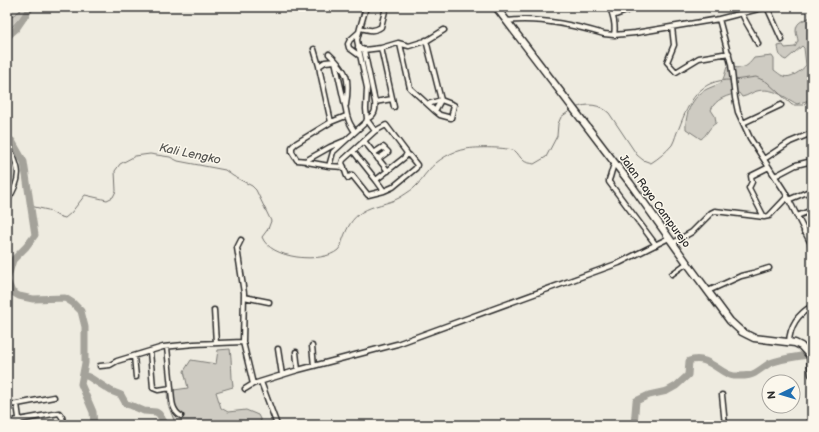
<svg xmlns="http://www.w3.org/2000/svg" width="819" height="432" font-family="'Balsamiq Sans',sans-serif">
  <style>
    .green { fill: #cecbc2; stroke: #7c7b76 }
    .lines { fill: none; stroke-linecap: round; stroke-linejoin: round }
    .stream { stroke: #74726e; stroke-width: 1 }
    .river { stroke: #a4a29a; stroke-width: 7 }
    .street-casing { stroke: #2b2b2b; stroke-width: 7 }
    .primary-casing { stroke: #2b2b2b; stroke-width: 9 }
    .street { stroke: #fbf7ec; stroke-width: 4 }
    .primary { stroke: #fbf7ec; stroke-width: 6 }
    .labels { text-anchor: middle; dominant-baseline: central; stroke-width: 3; stroke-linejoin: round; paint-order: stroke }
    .street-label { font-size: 11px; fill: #2b2b2b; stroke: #fbf7ec }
    .water-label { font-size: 12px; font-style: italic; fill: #555552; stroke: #fbf7ec }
  </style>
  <rect width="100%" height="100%" fill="#eeebe0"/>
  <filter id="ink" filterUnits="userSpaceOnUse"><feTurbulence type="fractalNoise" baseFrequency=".025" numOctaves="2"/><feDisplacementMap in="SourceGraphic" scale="8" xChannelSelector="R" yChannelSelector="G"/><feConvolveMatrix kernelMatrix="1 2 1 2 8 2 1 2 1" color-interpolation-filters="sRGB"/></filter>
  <g filter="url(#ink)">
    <path class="green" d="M 21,7 L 28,7 L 26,12 L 7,32 L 7,16 L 10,17 L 20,11 Z
      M 812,16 L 812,99 L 797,104 C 784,97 773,87 757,91 C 752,92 748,96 742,97 L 739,93 C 728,95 715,99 711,110 L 715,116 L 716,123 C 709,127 707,135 701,139 L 686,129 C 685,113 692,97 707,89 C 711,87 715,86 719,84 C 724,81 725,72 727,67 C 742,68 745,70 754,58 L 772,56 L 774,59 L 774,70 C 777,72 780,75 783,76 C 790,79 802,71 806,65 L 804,48 L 802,46 L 786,60 C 779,58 779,52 778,46 L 783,45 L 785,48 L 795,47 L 798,41 C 798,38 796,34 796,31 C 796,20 805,21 812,16 Z
      M 230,349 C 232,361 231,374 233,387 L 216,392 L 221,408 L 228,412 L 246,410 L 258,415 L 263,425 L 176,425 L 168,405 L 167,391 L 188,388 L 184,371 L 191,360 L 216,364 L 218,350 Z"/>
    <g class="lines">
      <path class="stream" d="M 812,47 L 809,54 L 812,62
        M 734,80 L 756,77 L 767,82 L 792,105 L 803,105 L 810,99 L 812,95
        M 575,108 C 588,103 599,104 609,113 L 637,155 L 643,160 L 651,163 C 659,158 666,152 672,145 C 675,140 676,133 679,128 C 689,102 699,79 731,80
        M 30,206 L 48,210 L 58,216 L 65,218 L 71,213 L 85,195 L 107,200 L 113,197 L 116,191 L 115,171 L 120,164 L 135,156 L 150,154 L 170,157 L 178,161 L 225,170 L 233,176 L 252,186 L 256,190 L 271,221 L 268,229 L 262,237 C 270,259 322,264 338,250 C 341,247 342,242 343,239 C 347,228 352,218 362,212 C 373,205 388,204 399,198 C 404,195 410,191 414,188 C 420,183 423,176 428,171 C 437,160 452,151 466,149 C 476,147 507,147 515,151 C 518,153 520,158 523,160 C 525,163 531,163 534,164 L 546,157 L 557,136 L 558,124 L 561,117 L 571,110"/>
      <path class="river" d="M 7,37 L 16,29 L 31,7
        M 7,138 L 12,141 L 24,162 L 35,235 L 26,247 L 13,260 L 7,280 L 12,292 L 19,296 L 33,299 L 65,298 L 73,303 L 81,311 L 85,327 L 85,363 L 81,384 L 93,412 L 94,425
        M 83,375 L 89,377 L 111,391 L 121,395 L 126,404 L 130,405 L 144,411 L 156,412 L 159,414 L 166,425
        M 634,425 L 636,401 L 649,395 L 667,391 L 676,386 L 688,375 L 689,361 C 709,354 720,375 734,376 C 741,376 749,377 755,373 C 760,370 765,366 770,363 C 784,358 798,357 812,354"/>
      <g class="street-casing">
        <path id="street" d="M 7,7 L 8,7
          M 610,7 C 613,16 616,25 614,35
          M 767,7 L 782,40
          M 742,13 C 746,25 754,33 758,44
          M 613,16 L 637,7
          M 719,19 L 766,7
          M 507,21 C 539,17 574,25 604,34 L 614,35 L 635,33 L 719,19 L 731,64 L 735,98 L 738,112 L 750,138 L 785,192 L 812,246
          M 672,27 L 674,45 L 667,62 L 676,72 L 699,58 L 729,53
          M 360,28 C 368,30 374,32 381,27 L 386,7
          M 359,32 L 350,40 L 348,44 L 349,48 L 360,56
          M 426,40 L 441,100 L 435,111
          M 400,44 L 410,88 L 435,111 L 440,115 L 451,118 L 454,105 L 441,100 L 428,104
          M 358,47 L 364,50 L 375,102 C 376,110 375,115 367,119
          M 381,48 L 398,43 L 409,46 L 428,40 L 444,30
          M 314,49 L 319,66
          M 364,50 L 381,48 L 394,107
          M 329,54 C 348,72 350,78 346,105
          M 375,102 L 392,99
          M 346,116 L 331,122 L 320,72 L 319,66 L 325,62 L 335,61 L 346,110 C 347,119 350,124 355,132
          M 367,120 L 375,131 L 386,125 L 407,153 L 405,157 L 376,180 L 353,151 L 375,131
          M 743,123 L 781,105
          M 344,141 L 330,147 L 307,160 L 307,162 L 329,166 L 333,152 L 366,122 L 367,119 L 366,109 L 367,88 L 357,40 L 360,28 L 366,7
          M 364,141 L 388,171
          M 7,143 C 20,168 23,177 7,201
          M 353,151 L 343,160 L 342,163 C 345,168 345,174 348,178 L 352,175 L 368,195 L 384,191 L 376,180
          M 374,153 L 383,147 L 388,152 L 378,159
          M 764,159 L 790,142 L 812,133
          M 307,161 L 297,160 L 292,152 L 292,147 L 295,144 L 331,122
          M 615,163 C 611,170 612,173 609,180 L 609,182 L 656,245
          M 329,166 L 344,167
          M 775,176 L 796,165 L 812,161
          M 384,191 L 393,187 L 416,168 L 417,165 L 409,155 L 407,155
          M 788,200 L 812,190
          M 797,216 L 812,210
          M 764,217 L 769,216 L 787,197
          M 804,232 L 812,229
          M 241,240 L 237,248 L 244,293 L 243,342
          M 673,243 L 692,232 L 711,213 L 715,211 L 764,217 L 749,188 L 752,182 L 751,176 L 769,167
          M 672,274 L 687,263
          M 708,291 L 741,276 L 753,273 L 769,268
          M 244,297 L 269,302
          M 214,310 L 216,343
          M 789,342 C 790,325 798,314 812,306
          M 312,346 L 314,366
          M 167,347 L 171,388
          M 278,349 L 282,375
          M 150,351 L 153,388 L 158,390 L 171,388 C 172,399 171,410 181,416
          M 296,352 L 298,370
          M 134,356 L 136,377
          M 100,366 L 110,365 L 117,361 L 163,347 L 194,344 L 243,342 L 253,384 L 298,370 L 397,344 L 619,263 L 669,238
          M 261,382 L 277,425
          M 245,389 L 253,384
          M 722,395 L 725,425
          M 17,404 L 54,397
          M 7,405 L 17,404 L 20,425
          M 7,422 L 59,413 L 62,417 L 64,425
          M 806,425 L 812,422"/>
      </g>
      <g class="primary-casing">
        <path id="primary" d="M 496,7 L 630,183 L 687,263 L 730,321 L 742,332 L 754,338 L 795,343 L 801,346 L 810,356 L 812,374"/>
      </g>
      <use href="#street" class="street"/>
      <use href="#primary" class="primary"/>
    </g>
  </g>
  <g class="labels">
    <g class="street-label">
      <text transform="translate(655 201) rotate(54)">Jalan Raya Campurejo</text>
    </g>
    <g class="water-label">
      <text transform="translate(190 154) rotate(12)">Kali Lengko</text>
    </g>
  </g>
  <rect width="819" height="432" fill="none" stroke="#fbf7ec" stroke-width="24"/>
  <rect x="12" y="12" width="795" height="408" fill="none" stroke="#2b2b2b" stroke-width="1.5" filter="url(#ink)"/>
  <g transform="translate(781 394) rotate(265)"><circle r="19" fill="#fbf7ec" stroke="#a8a59f"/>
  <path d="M0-3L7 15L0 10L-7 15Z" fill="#1f6fb2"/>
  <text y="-6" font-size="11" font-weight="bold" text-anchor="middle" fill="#2b2b2b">N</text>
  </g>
</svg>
